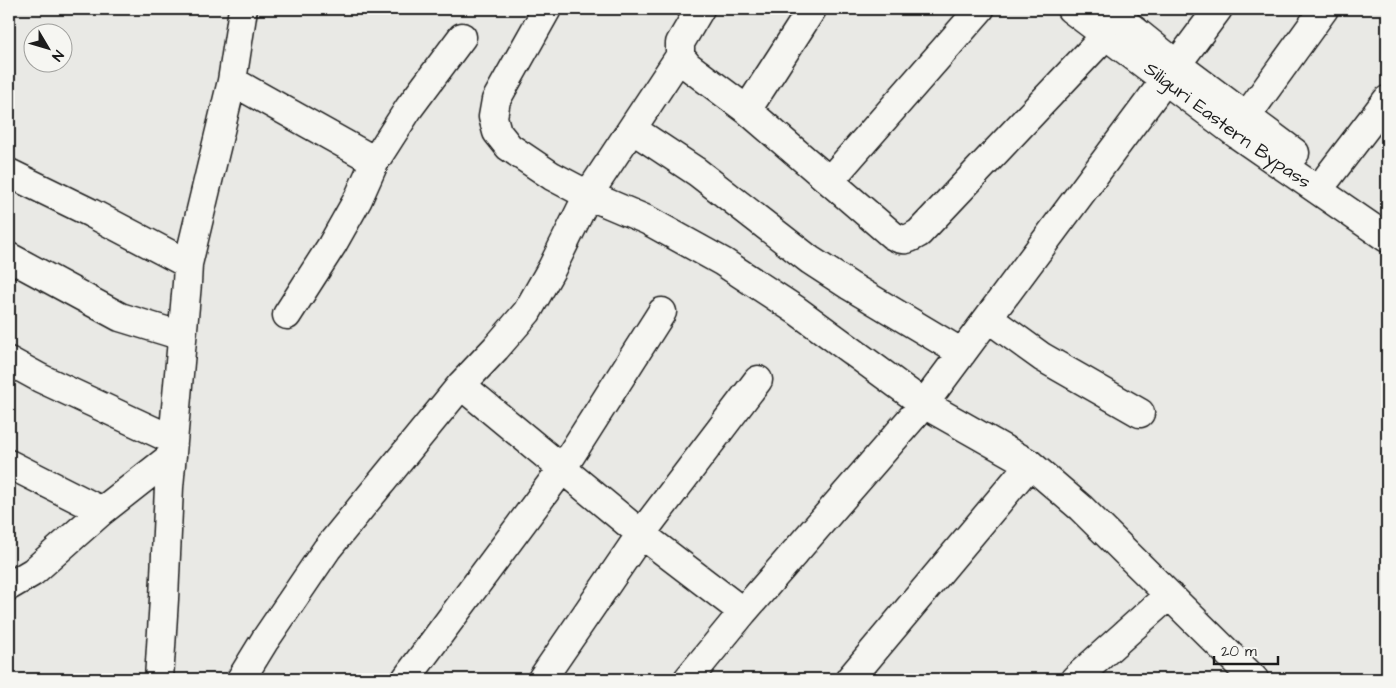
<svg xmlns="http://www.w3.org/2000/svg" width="1396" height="688" font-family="'Architects Daughter',sans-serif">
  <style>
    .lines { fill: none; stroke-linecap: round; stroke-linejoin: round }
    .minor-casing { stroke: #1c1c1c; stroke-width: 31 }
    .major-casing { stroke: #1c1c1c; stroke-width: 31 }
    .minor { stroke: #f6f6f2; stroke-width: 28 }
    .major { stroke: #f6f6f2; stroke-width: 28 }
    .labels { text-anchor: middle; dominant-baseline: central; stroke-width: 4; stroke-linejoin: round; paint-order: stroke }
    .street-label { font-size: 19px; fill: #1c1c1c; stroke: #f6f6f2 }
  </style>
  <rect width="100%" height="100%" fill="#e9e9e5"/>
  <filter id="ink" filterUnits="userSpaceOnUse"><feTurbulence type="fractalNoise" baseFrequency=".02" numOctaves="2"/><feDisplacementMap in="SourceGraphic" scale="10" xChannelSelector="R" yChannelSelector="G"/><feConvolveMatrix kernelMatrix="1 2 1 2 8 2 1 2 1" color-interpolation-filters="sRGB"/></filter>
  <g filter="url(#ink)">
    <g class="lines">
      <g class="minor-casing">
        <path id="minor" d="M 547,9 L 496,100 L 493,117 L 497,132 L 509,147 L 552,176 L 588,195 L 647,220 L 723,262 L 796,310 L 924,404 L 1030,464 L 1081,508 L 1254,679
          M 700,9 L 680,43 L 680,56 L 688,66 L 747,110 L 892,235 C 904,242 907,240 919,233 L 1106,35
          M 232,81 L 375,161
          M 747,110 L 812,9
          M 1246,117 L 1324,9
          M 632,129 L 697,172 L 810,260 L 850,286 L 962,353
          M 9,173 L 91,213 L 188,264
          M 1328,177 L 1387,100
          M 830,180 L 980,9
          M 9,257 L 120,317 L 182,336
          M 287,315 L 332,245 L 358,199 L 375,161 L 409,108 L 462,37
          M 988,318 L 1042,357 L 1140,413
          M 9,361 L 40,378 L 173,440
          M 461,385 L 641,534 L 743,612
          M 9,464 L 102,511
          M 9,586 L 33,572 L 102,511 L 172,456
          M 159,679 L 164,599 L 169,487 L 187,283 L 188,264 L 232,81 L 243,9
          M 241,679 L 265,640 L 327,549 L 461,385 L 496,348 L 527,312 L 552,268 L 588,195 L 680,56
          M 406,679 L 562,469 L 662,312
          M 542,679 L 641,534 L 758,380
          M 688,679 L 743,612 L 924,404 L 1218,9
          M 850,679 L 1030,464
          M 1075,679 L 1169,595"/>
      </g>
      <g class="major-casing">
        <g id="major">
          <path id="s1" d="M 1071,9 L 1238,135 L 1387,238"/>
          <path d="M 1108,9 L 1176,64 L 1295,153"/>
        </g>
      </g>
      <use href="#minor" class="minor"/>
      <use href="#major" class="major"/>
    </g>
  </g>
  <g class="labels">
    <g class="street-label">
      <text stroke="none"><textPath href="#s1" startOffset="195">Siliguri Eastern Bypass</textPath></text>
    </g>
  </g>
  <rect width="1396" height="688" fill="none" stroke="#f6f6f2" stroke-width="30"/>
  <rect x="15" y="15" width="1366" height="658" fill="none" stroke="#1c1c1c" stroke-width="2" filter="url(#ink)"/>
  <g transform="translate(48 48) rotate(128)"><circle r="24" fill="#f6f6f2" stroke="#9f9f9c"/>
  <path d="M0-4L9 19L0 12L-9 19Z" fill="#1c1c1c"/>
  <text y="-8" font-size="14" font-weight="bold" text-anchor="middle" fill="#1c1c1c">N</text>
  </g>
  <path d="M1214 656v8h64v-8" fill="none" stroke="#1c1c1c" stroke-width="2.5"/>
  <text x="1221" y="656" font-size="15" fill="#1c1c1c" stroke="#f6f6f2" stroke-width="4" paint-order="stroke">20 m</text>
</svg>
